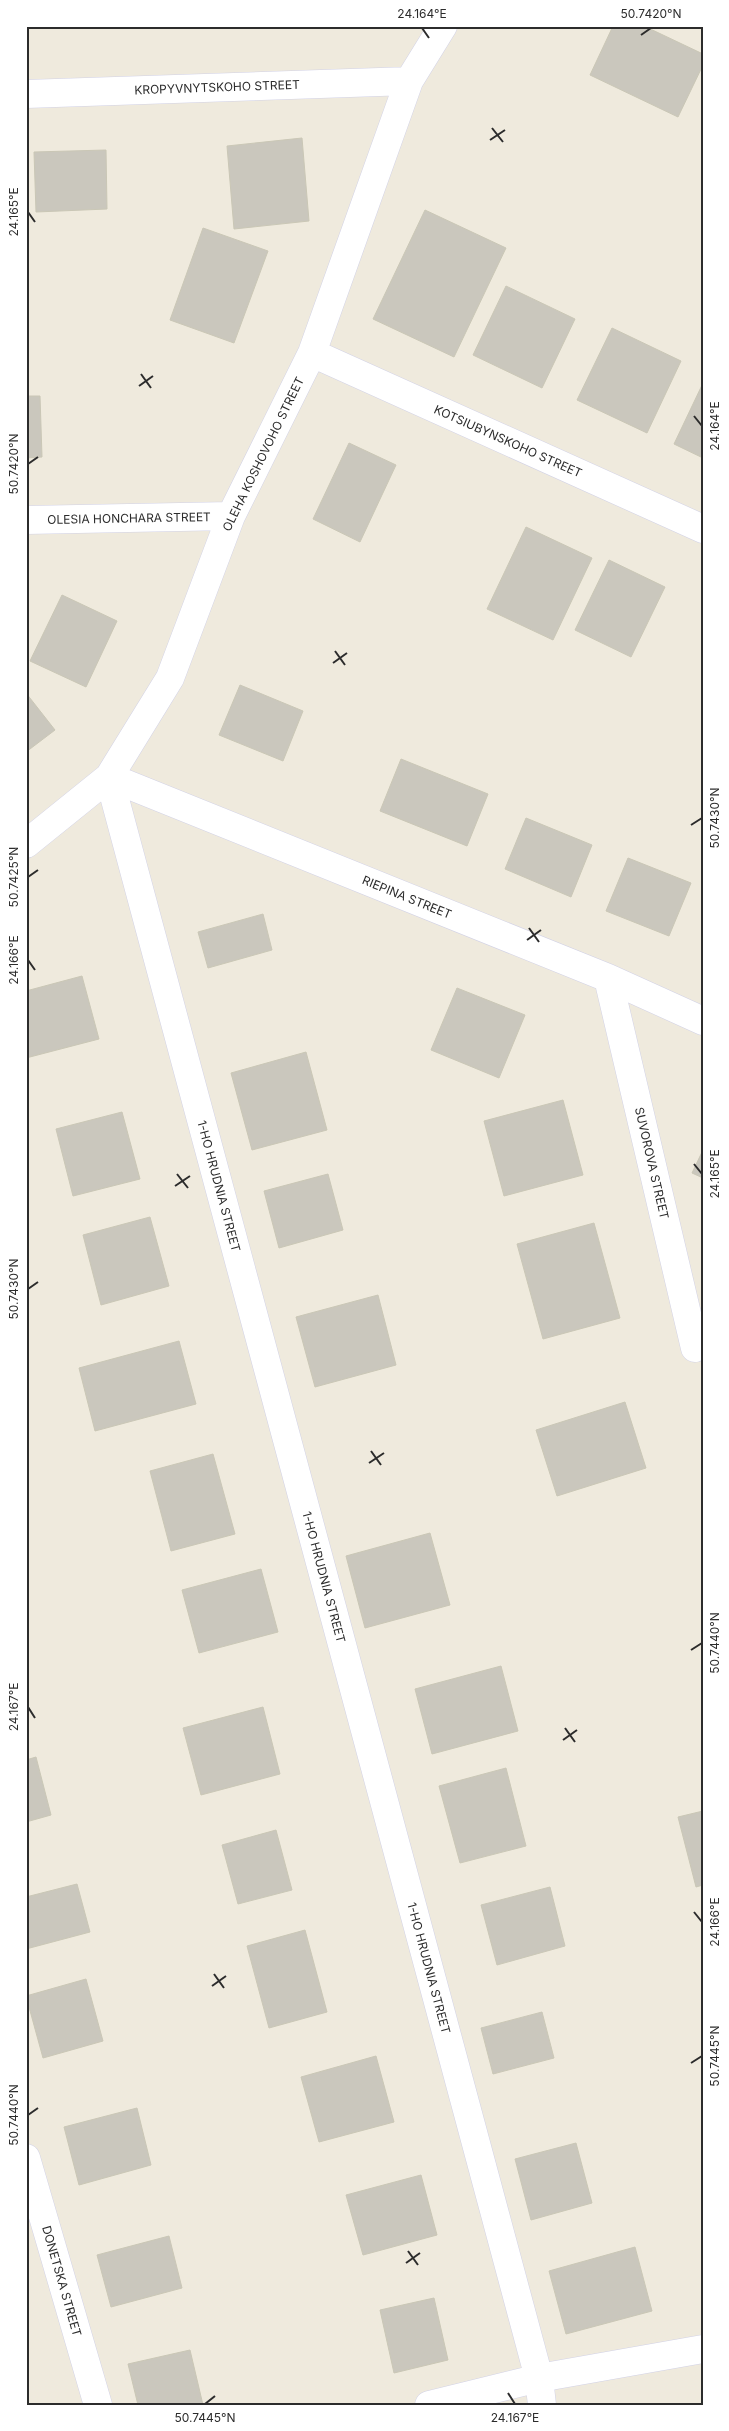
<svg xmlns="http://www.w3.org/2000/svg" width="729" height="2431" font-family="Inter,sans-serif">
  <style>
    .building { fill: #cac7bd; stroke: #cac7b6 }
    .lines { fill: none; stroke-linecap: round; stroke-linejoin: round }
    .minor-casing { stroke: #d2d2e6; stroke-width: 29 }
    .minor { stroke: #fff; stroke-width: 28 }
    .ticks { fill: none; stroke: #2c2c2c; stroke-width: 2 }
    .labels { text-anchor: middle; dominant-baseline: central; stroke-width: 5; stroke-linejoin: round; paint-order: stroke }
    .street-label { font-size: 12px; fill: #2c2c2c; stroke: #fff }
    .neatline { fill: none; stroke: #2c2c2c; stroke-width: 2 }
    .ticks-label { font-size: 12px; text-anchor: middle; fill: #2c2c2c }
  </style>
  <rect width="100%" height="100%" fill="#efeadd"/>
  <path class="building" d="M 613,26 L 644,26 L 703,54 L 703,65 L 678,117 L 590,75 Z
    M 302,138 L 309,221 L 234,229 L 227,146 Z
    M 106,150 L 107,209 L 36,212 L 34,152 Z
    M 425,210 L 506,248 L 454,357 L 373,319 Z
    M 203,228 L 268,251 L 234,343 L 170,320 Z
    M 506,286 L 575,319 L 542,388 L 473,355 Z
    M 612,328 L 681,361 L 647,433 L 577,400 Z
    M 703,383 L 703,458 L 674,444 Z
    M 26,396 L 40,396 L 42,457 L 26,458 Z
    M 349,443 L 396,465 L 360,542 L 313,519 Z
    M 526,527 L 592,558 L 553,640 L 487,609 Z
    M 609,560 L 665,587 L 631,657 L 575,630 Z
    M 62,595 L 117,621 L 86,687 L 30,661 Z
    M 240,685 L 303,711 L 283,761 L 219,735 Z
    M 26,693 L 55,730 L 26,752 Z
    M 401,759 L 488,794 L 467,846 L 380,811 Z
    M 526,818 L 592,845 L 571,897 L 505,869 Z
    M 628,858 L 691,883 L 669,936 L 606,911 Z
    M 263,914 L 272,950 L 208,968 L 198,932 Z
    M 82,976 L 99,1039 L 26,1058 L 26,991 Z
    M 457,988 L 525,1015 L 499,1078 L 431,1050 Z
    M 306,1052 L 327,1130 L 252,1150 L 231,1073 Z
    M 563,1100 L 583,1175 L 504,1196 L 484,1121 Z
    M 122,1112 L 140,1179 L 73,1196 L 56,1129 Z
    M 703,1150 L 703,1178 L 692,1173 Z
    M 328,1174 L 343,1230 L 279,1248 L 264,1191 Z
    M 150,1217 L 169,1286 L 101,1305 L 83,1235 Z
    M 594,1223 L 620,1318 L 543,1339 L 517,1244 Z
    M 378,1295 L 396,1365 L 315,1387 L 296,1317 Z
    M 179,1341 L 196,1404 L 95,1431 L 79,1368 Z
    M 625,1402 L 646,1468 L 557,1496 L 536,1430 Z
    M 213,1454 L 235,1534 L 171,1551 L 150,1471 Z
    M 430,1533 L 450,1605 L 365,1628 L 346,1556 Z
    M 261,1569 L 278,1632 L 199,1653 L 182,1590 Z
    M 501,1666 L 518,1731 L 432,1754 L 415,1689 Z
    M 263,1707 L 280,1774 L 201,1795 L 183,1728 Z
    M 36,1757 L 51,1815 L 26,1822 L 26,1760 Z
    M 506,1768 L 526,1846 L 460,1863 L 439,1786 Z
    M 703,1811 L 703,1885 L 696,1887 L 678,1817 Z
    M 276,1830 L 292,1890 L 238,1904 L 222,1845 Z
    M 77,1884 L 90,1932 L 26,1949 L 26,1897 Z
    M 550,1887 L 565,1946 L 497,1965 L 481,1905 Z
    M 305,1930 L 327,2012 L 269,2028 L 247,1946 Z
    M 86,1979 L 103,2041 L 43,2058 L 26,1996 Z
    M 542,2012 L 554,2058 L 493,2074 L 481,2028 Z
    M 376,2056 L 394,2122 L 319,2142 L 301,2077 Z
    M 137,2108 L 151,2165 L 79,2185 L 64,2127 Z
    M 576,2143 L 592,2203 L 531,2220 L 515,2159 Z
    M 421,2175 L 437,2235 L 363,2255 L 346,2195 Z
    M 169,2236 L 182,2288 L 111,2307 L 97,2255 Z
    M 635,2247 L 652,2311 L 566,2334 L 549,2271 Z
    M 434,2298 L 448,2360 L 394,2373 L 380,2310 Z
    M 190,2350 L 203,2405 L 138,2405 L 128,2364 Z"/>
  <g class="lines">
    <g class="minor-casing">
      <path id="minor" d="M 26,94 L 409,81
        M 312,353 L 703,529
        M 26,520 L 231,516
        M 109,777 L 539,2378 L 542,2405
        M 109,777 L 608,978 L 703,1021
        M 26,844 L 109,777 L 170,678 L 231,516 L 312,353 L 409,81 L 443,26
        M 608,978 L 695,1348
        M 26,2158 L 98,2405
        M 429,2405 L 539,2378 L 703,2349"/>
    </g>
    <use href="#minor" class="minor"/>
  </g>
  <path class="ticks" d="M 422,28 L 429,38M 641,35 L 651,28M 492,128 L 503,142M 490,140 L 505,130M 28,212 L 35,222M 141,374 L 151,388M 139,386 L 153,376M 694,416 L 702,426M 28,464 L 38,457M 335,651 L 345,665M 333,663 L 347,653M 691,825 L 702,818M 28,877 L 38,870M 529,928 L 539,942M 527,940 L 541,930M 28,960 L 35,970M 694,1164 L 702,1174M 177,1174 L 188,1188M 175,1186 L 190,1176M 28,1289 L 38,1282M 371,1451 L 381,1465M 369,1463 L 384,1453M 691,1650 L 702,1643M 28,1707 L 35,1718M 565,1728 L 575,1742M 563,1740 L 577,1730M 694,1912 L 702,1922M 214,1974 L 224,1988M 212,1986 L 226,1976M 691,2063 L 702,2056M 28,2115 L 38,2108M 408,2251 L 418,2265M 406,2263 L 420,2253M 508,2393 L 515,2404M 205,2404 L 215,2396"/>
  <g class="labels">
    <g class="street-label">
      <text transform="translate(217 87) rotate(-2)">KROPYVNYTSKOHO STREET</text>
      <text transform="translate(508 441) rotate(24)">KOTSIUBYNSKOHO STREET</text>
      <text transform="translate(263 454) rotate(-64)">OLEHA KOSHOVOHO STREET</text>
      <text transform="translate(129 518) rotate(-1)">OLESIA HONCHARA STREET</text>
      <text transform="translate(407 897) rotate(22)">RIEPINA STREET</text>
      <text transform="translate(652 1163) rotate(77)">SUVOROVA STREET</text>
      <text transform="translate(219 1186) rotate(75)">1-HO HRUDNIA STREET</text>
      <text transform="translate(324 1577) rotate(75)">1-HO HRUDNIA STREET</text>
      <text transform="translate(429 1968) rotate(75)">1-HO HRUDNIA STREET</text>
      <text transform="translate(62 2281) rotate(74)">DONETSKA STREET</text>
    </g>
  </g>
  <rect width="729" height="2431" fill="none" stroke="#ffffff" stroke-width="55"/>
  <rect x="28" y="28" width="674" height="2376" class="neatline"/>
  <g class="ticks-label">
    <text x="422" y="18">24.164°E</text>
    <text x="651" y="18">50.7420°N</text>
    <text transform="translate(14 212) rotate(-90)" y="4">24.165°E</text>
    <text transform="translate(715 426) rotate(-90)" y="4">24.164°E</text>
    <text transform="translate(14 464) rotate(-90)" y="4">50.7420°N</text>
    <text transform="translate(715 818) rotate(-90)" y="4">50.7430°N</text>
    <text transform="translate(14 877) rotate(-90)" y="4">50.7425°N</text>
    <text transform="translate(14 960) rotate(-90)" y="4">24.166°E</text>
    <text transform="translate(715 1174) rotate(-90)" y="4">24.165°E</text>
    <text transform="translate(14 1289) rotate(-90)" y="4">50.7430°N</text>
    <text transform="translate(715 1643) rotate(-90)" y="4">50.7440°N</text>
    <text transform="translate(14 1707) rotate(-90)" y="4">24.167°E</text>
    <text transform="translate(715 1922) rotate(-90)" y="4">24.166°E</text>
    <text transform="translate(715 2056) rotate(-90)" y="4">50.7445°N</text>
    <text transform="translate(14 2115) rotate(-90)" y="4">50.7440°N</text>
    <text x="205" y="2422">50.7445°N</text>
    <text x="515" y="2422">24.167°E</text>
  </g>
</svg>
